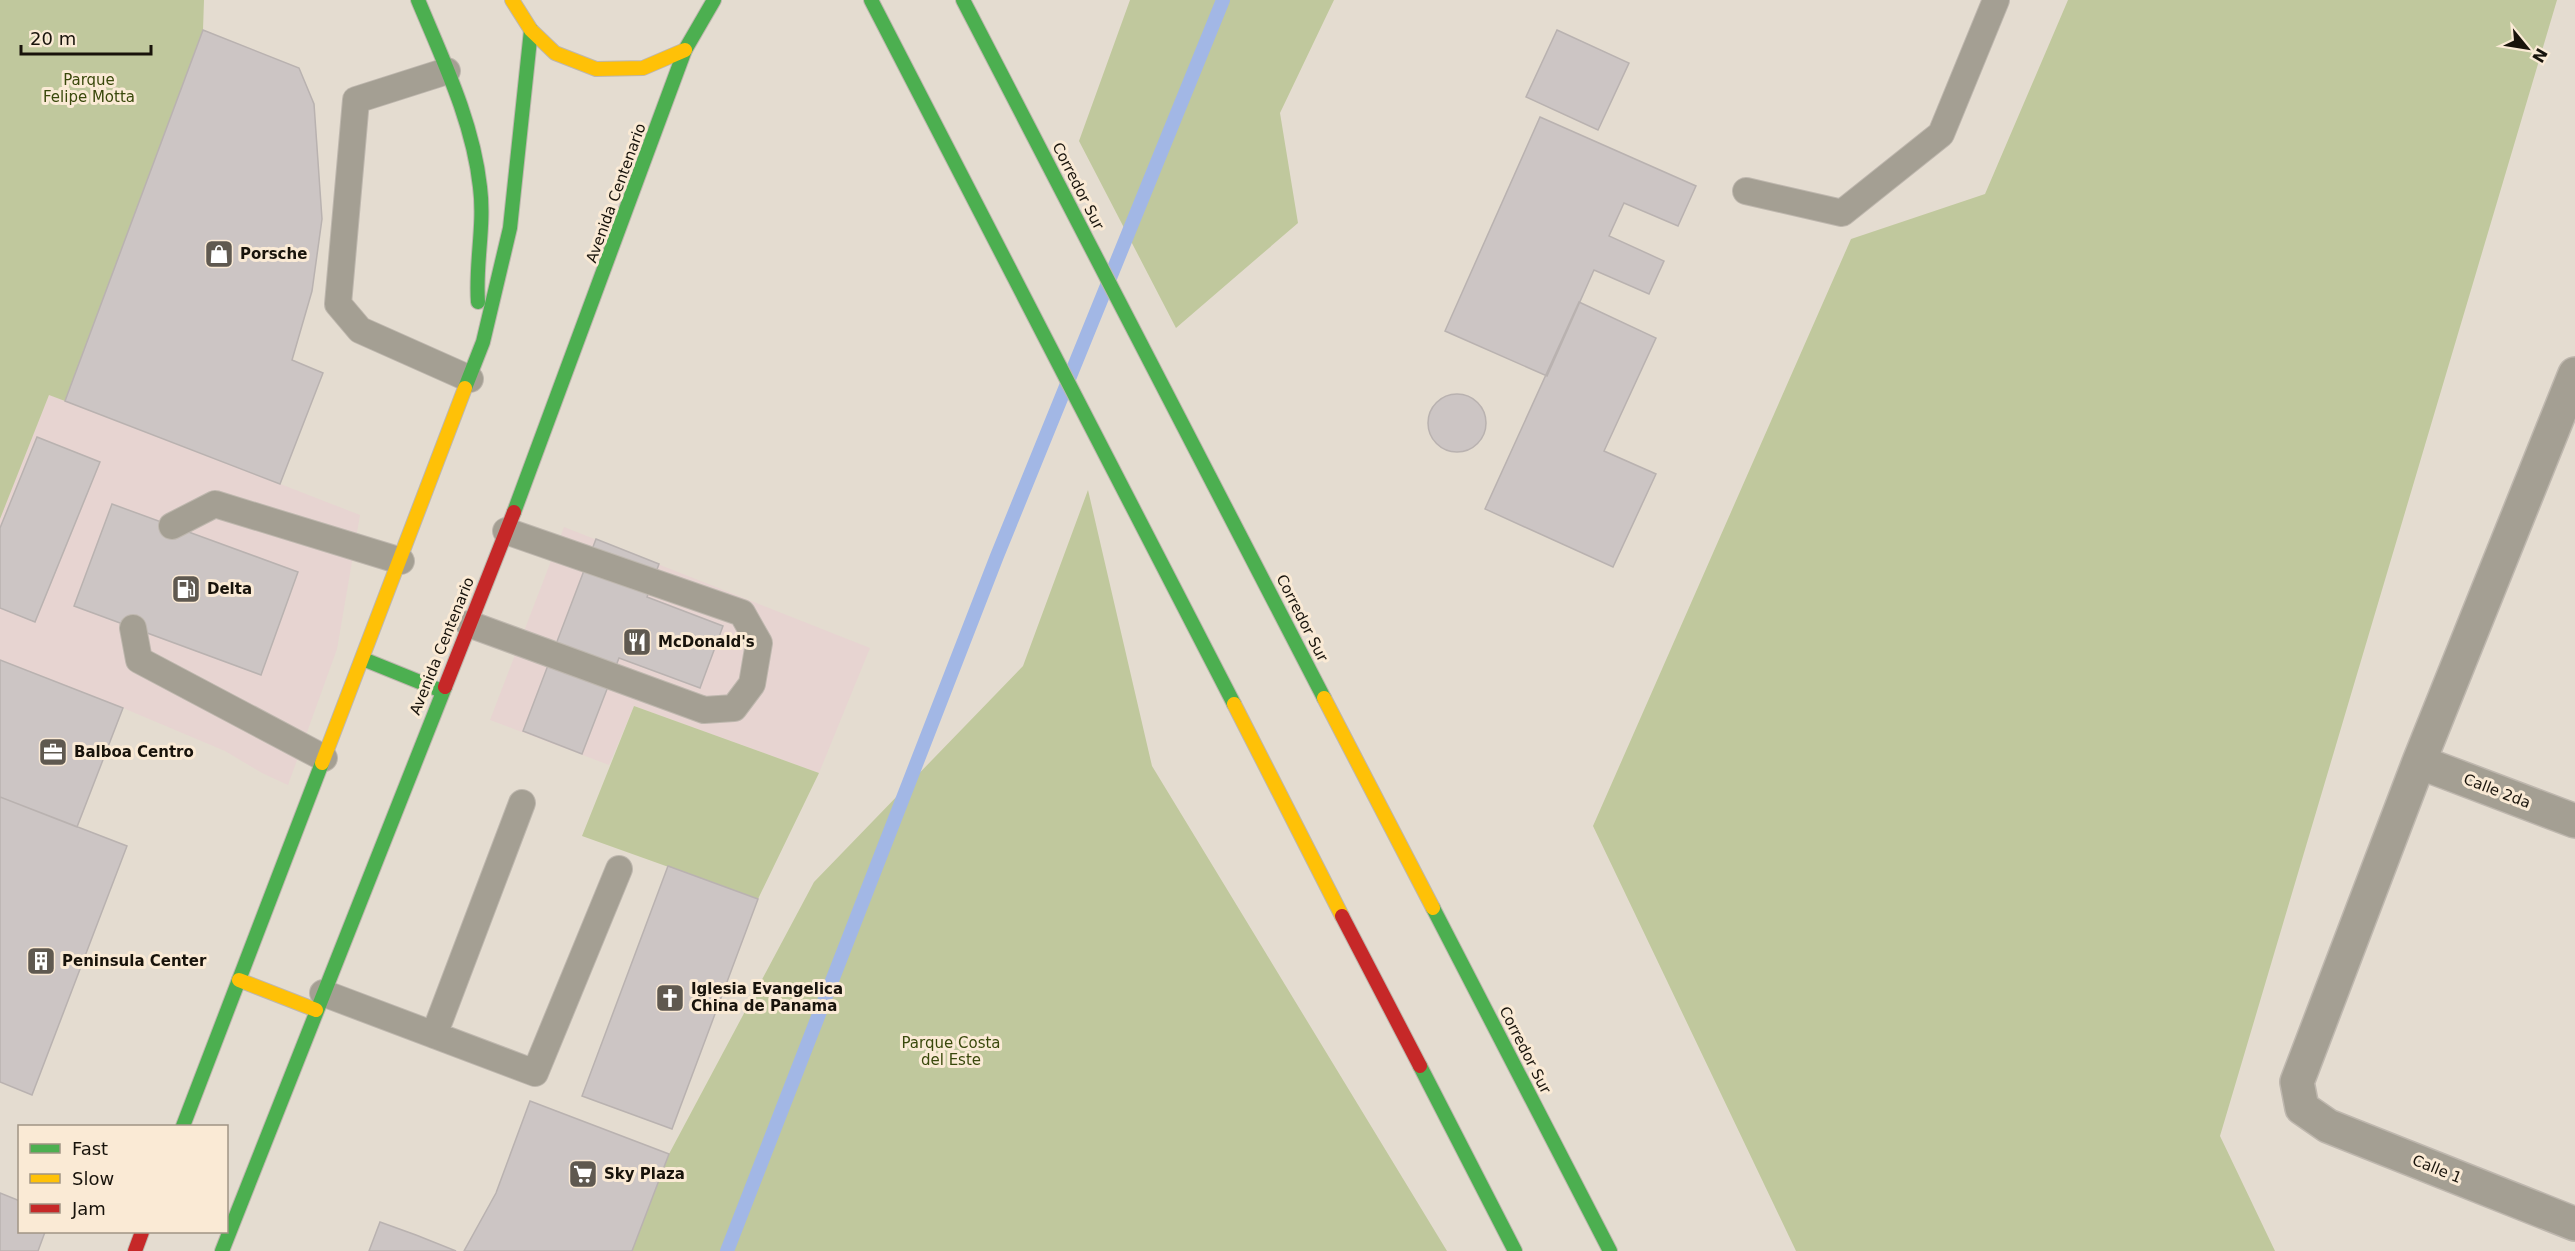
<svg xmlns="http://www.w3.org/2000/svg" width="2575" height="1251" font-family="'DejaVu Sans',sans-serif">
  <style>
    .commercial { fill: #e7d4d1 }
    .green { fill: #c0c89d }
    .lines { fill: none; stroke-linecap: round; stroke-linejoin: round }
    .stream { stroke: #a2b7e5; stroke-width: 14 }
    .building { fill: #ccc5c4; stroke: #b9b2b0; stroke-width: 1.5 }
    .lane-casing { stroke: #beb7ae; stroke-width: 28 }
    .street-casing { stroke: #beb7ae; stroke-width: 36 }
    .fast-casing { stroke: #beb7ae; stroke-width: 16 }
    .slow-casing { stroke: #beb7ae; stroke-width: 16 }
    .jam-casing { stroke: #beb7ae; stroke-width: 16 }
    .lane { stroke: #a49f93; stroke-width: 26 }
    .street { stroke: #a49f93; stroke-width: 33 }
    .fast { stroke: #4caf50; stroke-width: 14 }
    .slow { stroke: #ffc107; stroke-width: 14 }
    .jam { stroke: #c62828; stroke-width: 14 }
    .labels { text-anchor: middle; dominant-baseline: central; stroke-width: 6; stroke-linejoin: round; paint-order: stroke }
    .park-label { font-size: 15px; fill: #39480b; stroke: #faead5 }
    .street-label { font-size: 15px; fill: #18130b; stroke: #faead5 }
    .poi-label { font-size: 15px; font-weight: bold; fill: #18130b; stroke: #faead5; text-anchor: start }
  </style>
  <rect width="100%" height="100%" fill="#e4dcd0"/>
  <path class="commercial" d="M 49,394 L 360,515 L 337,649 L 288,785 L 262,773 L 225,751 L 123,708 L 0,660 L 0,519 Z
    M 564,527 L 870,648 L 819,773 L 634,706 L 609,765 L 490,720 Z"/>
  <path class="green" d="M 0,0 L 204,0 L 203,30 L 65,401 L 49,395 L 0,519 Z
    M 1130,0 L 1334,0 L 1280,113 L 1298,223 L 1176,328 L 1079,141 Z
    M 2068,0 L 2557,0 L 2220,1136 L 2275,1251 L 1796,1251 L 1593,826 L 1851,239 L 1985,194 Z
    M 1088,490 L 1152,766 L 1447,1251 L 632,1251 L 669,1154 L 814,882 L 1023,666 Z
    M 634,706 L 819,773 L 758,899 L 582,836 Z"/>
  <g class="lines">
    <path class="stream" d="M 727,1251 L 997,556 L 1223,0"/>
  </g>
  <path class="building" d="M 203,30 L 299,68 L 314,104 L 322,219 L 312,291 L 292,360 L 323,373 L 280,484 L 65,401 Z
    M 1557,30 L 1629,63 L 1598,130 L 1526,97 Z
    M 1540,117 L 1696,186 L 1678,226 L 1624,203 L 1609,236 L 1664,261 L 1649,294 L 1594,270 L 1547,376 L 1445,331 Z
    M 1579,302 L 1656,338 L 1604,451 L 1656,474 L 1613,567 L 1485,509 Z
    M1428 423a29 29 0 1 1 58 0a29 29 0 1 1-58 0Z
    M 37,437 L 100,462 L 35,622 L 0,608 L 0,528 Z
    M 112,504 L 298,572 L 261,675 L 74,606 Z
    M 596,539 L 659,564 L 647,597 L 723,626 L 700,688 L 619,658 L 582,754 L 523,731 Z
    M 0,660 L 123,708 L 77,827 L 0,797 Z
    M 0,797 L 127,846 L 32,1095 L 0,1082 Z
    M 668,866 L 758,899 L 672,1129 L 582,1096 Z
    M 530,1101 L 669,1154 L 632,1251 L 464,1251 L 496,1193 Z
    M 0,1193 L 20,1201 L 20,1232 L 45,1232 L 38,1251 L 0,1251 Z
    M 380,1222 L 416,1235 L 456,1251 L 369,1251 Z"/>
  <g class="lines">
    <g class="lane-casing">
      <path id="lane" d="M 447,71 L 356,100 L 338,304 L 360,330 L 470,379
        M 1746,191 L 1842,213 L 1941,134 L 1996,0
        M 172,526 L 215,504 L 401,561
        M 469,624 L 704,710 L 734,708 L 752,684 L 759,643 L 742,613 L 506,531
        M 133,628 L 139,660 L 324,758
        M 323,993 L 535,1073 L 619,869
        M 434,1035 L 522,803"/>
    </g>
    <g class="street-casing">
      <path id="street" d="M 2575,374 L 2419,762 L 2297,1082 L 2302,1108 L 2328,1126 L 2575,1224
        M 2419,762 L 2575,821"/>
    </g>
    <g class="fast-casing">
      <path id="fast" d="M 418,0 C 443,60 473,122 480,187 C 485,226 475,264 478,302
        M 871,0 L 1234,704
        M 963,0 L 1324,698
        M 465,388 L 483,342 L 510,228 L 531,30
        M 514,512 L 685,50 L 714,0
        M 363,659 L 442,691
        M 1433,908 L 1610,1251
        M 1420,1066 L 1515,1251
        M 183,1126 L 322,763
        M 222,1251 L 445,687"/>
    </g>
    <g class="slow-casing">
      <path id="slow" d="M 512,0 L 531,30 L 555,53 L 596,69 L 643,68 L 685,50
        M 1324,698 L 1433,908
        M 1234,704 L 1342,916
        M 322,763 L 465,388
        M 239,980 L 316,1010"/>
    </g>
    <g class="jam-casing">
      <path id="jam" d="M 445,687 L 514,512
        M 1342,916 L 1420,1066
        M 135,1251 L 142,1232"/>
    </g>
    <use href="#lane" class="lane"/>
    <use href="#street" class="street"/>
    <use href="#fast" class="fast"/>
    <use href="#slow" class="slow"/>
    <use href="#jam" class="jam"/>
  </g>
  <defs>
    <g id="shop-square" transform="scale(1.5)"><rect x="-9" y="-9" width="18" height="18" rx="4" fill="#5f5950" stroke="#faead5"/><path d="M-5-2.5h2.3a2.7 3.5 0 0 1 5.4 0H5L5.5 6h-11ZM-1.5-2.5h3a1.5 2.3 0 0 0-3 0Z" fill="#fff"/></g>
    <g id="fuel-square" transform="scale(1.5)"><rect x="-9" y="-9" width="18" height="18" rx="4" fill="#5f5950" stroke="#faead5"/><path d="M-5.5-6h7V0h2V4h1.3V-2.5L3-4.5l.8-.8L6-3V5H2.5V1h-1V6h-7ZM-4.2-4.7v3.2H.2V-4.7Z" fill="#fff"/></g>
    <g id="restaurant-square" transform="scale(1.5)"><rect x="-9" y="-9" width="18" height="18" rx="4" fill="#5f5950" stroke="#faead5"/><path d="M-5-6h1v4h1v-4h1v4h1v-4h1v5L-1.5 .5V6h-2V.5L-5-1ZM5-6V6H3V1.5H1.5Q1.5-4 5-6Z" fill="#fff"/></g>
    <g id="office-square" transform="scale(1.5)"><rect x="-9" y="-9" width="18" height="18" rx="4" fill="#5f5950" stroke="#faead5"/><path d="M-6-3h4V-5.5h4V-3h4V5H-6ZM-1-4.5V-3h2v-1.5ZM-6 0V1H6V0Z" fill="#fff"/></g>
    <g id="building-square" transform="scale(1.5)"><rect x="-9" y="-9" width="18" height="18" rx="4" fill="#5f5950" stroke="#faead5"/><path d="M-4-6H4V6H1V3H-1V6H-4ZM-2.5-4.3h1.7v1.8h-1.7ZM.8-4.3h1.7v1.8H.8ZM-2.5-1h1.7V.8h-1.7ZM.8-1h1.7V.8H.8Z" fill="#fff"/></g>
    <g id="church-square" transform="scale(1.5)"><rect x="-9" y="-9" width="18" height="18" rx="4" fill="#5f5950" stroke="#faead5"/><path d="M-1.2-6h2.4v3.5h3.3v2.4h-3.3V6h-2.4V-.1h-3.3v-2.4h3.3Z" fill="#fff"/></g>
    <g id="supermarket-square" transform="scale(1.5)"><rect x="-9" y="-9" width="18" height="18" rx="4" fill="#5f5950" stroke="#faead5"/><path d="M-6-5.5h2.5l.6 2H6L4.5 2H-2.5L-4.4-4H-6ZM-1.5 3.2a1.3 1.3 0 1 0 .1 0ZM3 3.2a1.3 1.3 0 1 0 .1 0Z" fill="#fff"/></g>
  </defs>
  <g fill-rule="evenodd">
    <use href="#shop-square" x="219" y="254"/>
    <use href="#fuel-square" x="186" y="589"/>
    <use href="#restaurant-square" x="637" y="642"/>
    <use href="#office-square" x="53" y="752"/>
    <use href="#building-square" x="41" y="961"/>
    <use href="#church-square" x="670" y="998"/>
    <use href="#supermarket-square" x="583" y="1174"/>
  </g>
  <g class="labels">
    <g class="park-label">
      <text x="89" y="80">Parque<tspan x="89" dy="17">Felipe Motta</tspan></text>
      <text x="951" y="1043">Parque Costa<tspan x="951" dy="17">del Este</tspan></text>
    </g>
    <g class="street-label">
      <text transform="translate(1078 186) rotate(63)">Corredor Sur</text>
      <text transform="translate(616 193) rotate(-70)">Avenida Centenario</text>
      <text transform="translate(1302 618) rotate(63)">Corredor Sur</text>
      <text transform="translate(442 646) rotate(-68)">Avenida Centenario</text>
      <text transform="translate(2497 791) rotate(21)">Calle 2da</text>
      <text transform="translate(1525 1050) rotate(63)">Corredor Sur</text>
      <text transform="translate(2437 1169) rotate(22)">Calle 1</text>
    </g>
    <g class="poi-label">
      <text x="240" y="254">Porsche</text>
      <text x="207" y="589">Delta</text>
      <text x="658" y="642">McDonald's</text>
      <text x="74" y="752">Balboa Centro</text>
      <text x="62" y="961">Peninsula Center</text>
      <text x="691" y="989">Iglesia Evangelica<tspan x="691" dy="17">China de Panama</tspan></text>
      <text x="604" y="1174">Sky Plaza</text>
    </g>
  </g>
  <rect x="18" y="1125" width="210" height="108" fill="#faead5" stroke="#a09484" stroke-width="1.5"/>
  <rect x="30" y="1144" width="30" height="9" fill="#4caf50" stroke="#a09484" stroke-width="1.5"/>
  <text x="72" y="1155" font-size="18" fill="#18130b">Fast</text>
  <rect x="30" y="1174" width="30" height="9" fill="#ffc107" stroke="#a09484" stroke-width="1.5"/>
  <text x="72" y="1185" font-size="18" fill="#18130b">Slow</text>
  <rect x="30" y="1204" width="30" height="9" fill="#c62828" stroke="#a09484" stroke-width="1.5"/>
  <text x="72" y="1215" font-size="18" fill="#18130b">Jam</text>
  <g transform="translate(2527 48) rotate(120)" stroke="#faead5" stroke-width="4.5" paint-order="stroke">
  <path d="M0-4.5L10 22L0 15L-10 22Z" fill="#18130b"/>
  <text y="-9" font-size="16" font-weight="bold" text-anchor="middle" fill="#18130b">N</text>
  </g>
  <path d="M21 45v9h130v-9" fill="none" stroke="#18130b" stroke-width="3"/>
  <text x="30" y="45" font-size="18" fill="#18130b" stroke="#faead5" stroke-width="4.5" paint-order="stroke">20 m</text>
</svg>
